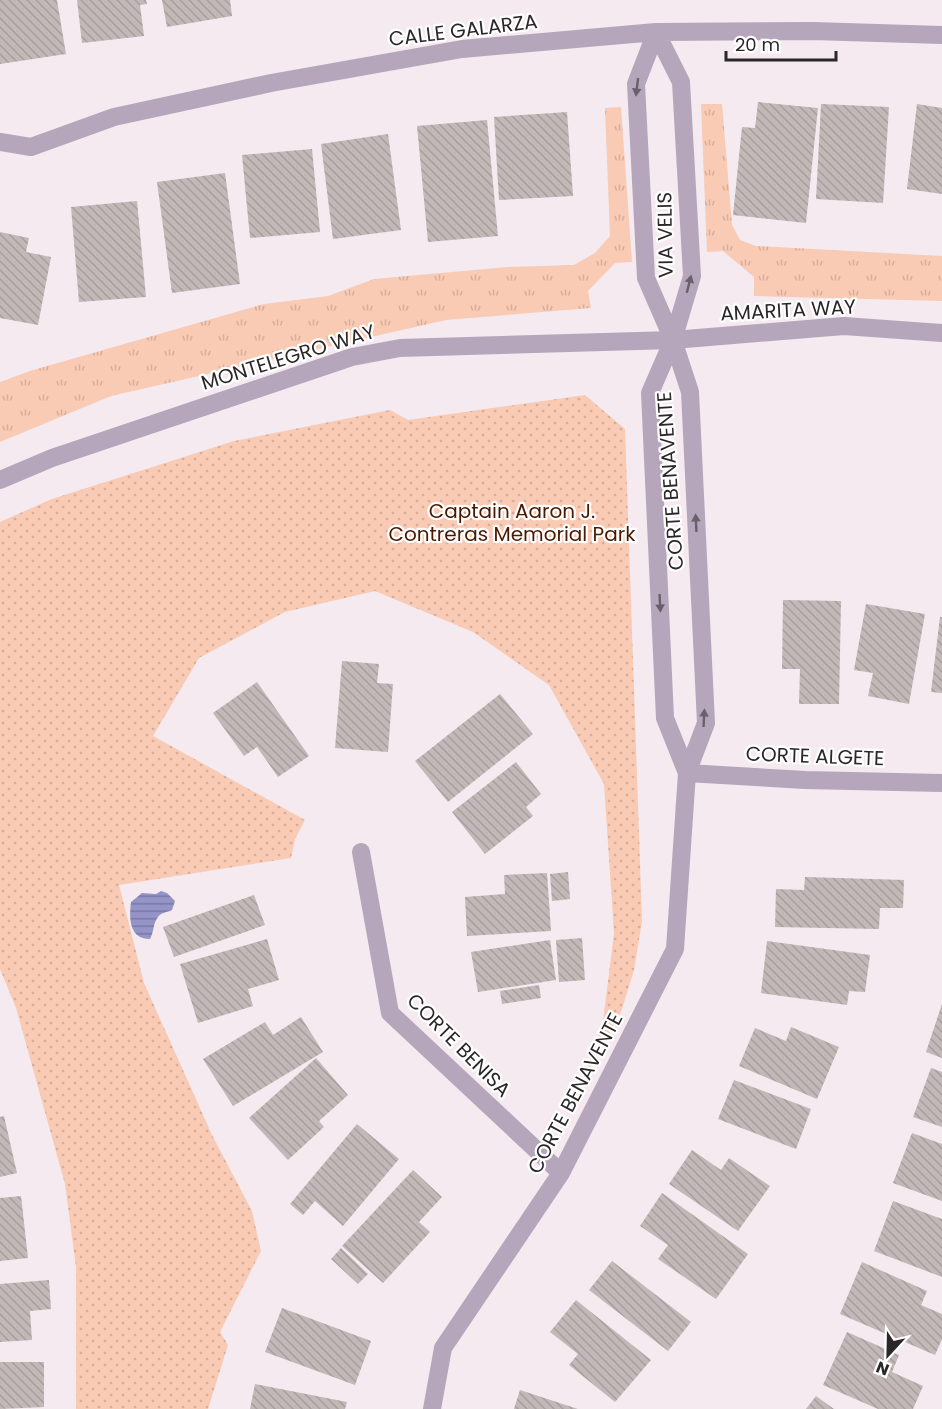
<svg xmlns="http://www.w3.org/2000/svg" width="942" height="1409" font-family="Poppins,sans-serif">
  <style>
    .grass { fill: url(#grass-tufts) }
    .park { fill: url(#park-dots) }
    .water { fill: url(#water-rules) }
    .building { fill: url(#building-back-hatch) }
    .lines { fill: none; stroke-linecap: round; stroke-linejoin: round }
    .minor { stroke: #b5a6bb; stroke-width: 18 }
    .tertiary { stroke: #b5a6bb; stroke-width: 18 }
    .oneway { fill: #69606b }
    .labels { text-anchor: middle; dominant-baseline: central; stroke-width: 4.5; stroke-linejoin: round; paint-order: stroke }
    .street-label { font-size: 20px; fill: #2b2729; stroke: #fff }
    .park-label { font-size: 20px; fill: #4b1900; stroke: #fff }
  </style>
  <defs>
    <pattern id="grass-tufts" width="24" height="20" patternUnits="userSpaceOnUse" patternTransform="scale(1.5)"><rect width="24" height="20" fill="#f9cab4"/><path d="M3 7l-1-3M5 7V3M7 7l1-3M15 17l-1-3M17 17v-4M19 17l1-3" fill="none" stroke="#d6ae9b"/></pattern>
    <pattern id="park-dots" width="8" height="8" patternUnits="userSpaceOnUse" patternTransform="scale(1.5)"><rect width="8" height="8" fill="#f9cab4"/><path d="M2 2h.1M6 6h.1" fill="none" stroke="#d6ae9b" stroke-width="1.8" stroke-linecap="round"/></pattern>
    <pattern id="water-rules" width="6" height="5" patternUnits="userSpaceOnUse" patternTransform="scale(1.5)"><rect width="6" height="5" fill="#9594c8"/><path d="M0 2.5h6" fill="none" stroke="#7a79a2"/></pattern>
    <pattern id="building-back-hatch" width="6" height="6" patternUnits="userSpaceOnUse" patternTransform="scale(1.5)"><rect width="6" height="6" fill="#c3b8b8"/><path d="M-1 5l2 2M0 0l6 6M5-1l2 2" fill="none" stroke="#a89e9e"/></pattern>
  </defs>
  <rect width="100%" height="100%" fill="#f4eaef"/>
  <path class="grass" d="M 701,104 L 722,104 L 732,225 L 740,240 L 756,246 L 942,256 L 942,301 L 754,296 L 754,277 L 723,251 L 707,252 Z
    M 621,107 L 632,262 L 615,263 L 588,291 L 591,308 L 446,320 L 111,396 L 0,442 L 0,382 L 30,371 L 264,304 L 328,296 L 374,279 L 508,267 L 574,265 L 595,253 L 610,236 L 605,108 Z"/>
  <path class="park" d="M 585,395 L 625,429 L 642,921 L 634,970 L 621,1012 L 581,1085 L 603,1022 L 614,933 L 604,784 L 549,685 L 473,632 L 375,591 L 285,612 L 199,658 L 153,736 L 305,820 L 295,839 L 291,858 L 119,885 L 144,983 L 212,1135 L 252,1211 L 261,1251 L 220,1332 L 228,1345 L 208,1409 L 76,1409 L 76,1267 L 65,1184 L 16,1008 L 0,969 L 0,522 L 52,499 L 234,441 L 390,410 L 408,420 Z"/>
  <path class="water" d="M 161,891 L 167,893 L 175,901 L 172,910 C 168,912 160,913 158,917 C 153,923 154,932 150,939 C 129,939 129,918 131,902 L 142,893 L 156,894 Z"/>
  <path class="building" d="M 0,0 L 57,0 L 66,54 L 0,64 Z
    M 77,0 L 146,0 L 147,4 L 140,5 L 144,36 L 82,43 Z
    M 162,0 L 230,0 L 232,16 L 167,27 Z
    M 758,102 L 818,108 L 806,223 L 733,215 L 742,127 L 755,128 Z
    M 821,104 L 889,107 L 883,203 L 816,199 Z
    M 917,104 L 942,108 L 942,194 L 907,189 Z
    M 567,112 L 573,196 L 499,200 L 494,117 Z
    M 487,120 L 498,236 L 428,242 L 417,126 Z
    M 388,134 L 401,230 L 333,239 L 321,144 Z
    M 312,149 L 320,232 L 250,238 L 242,155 Z
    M 225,173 L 240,284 L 172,293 L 157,182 Z
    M 137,201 L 146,297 L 79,302 L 71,207 Z
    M 0,232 L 29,238 L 26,252 L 51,257 L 38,325 L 0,318 Z
    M 783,600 L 841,601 L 839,704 L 799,704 L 800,669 L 782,669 Z
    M 866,604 L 925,614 L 909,704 L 868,696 L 873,673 L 854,670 Z
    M 940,617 L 942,617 L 942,693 L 931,692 Z
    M 342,661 L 379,664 L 377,683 L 393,684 L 388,752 L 335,748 Z
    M 257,682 L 309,756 L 278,777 L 257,747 L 244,756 L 213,713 Z
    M 500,694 L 533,734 L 448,802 L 415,761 Z
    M 516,762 L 541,794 L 526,807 L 533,816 L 485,854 L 452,812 Z
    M 568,872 L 570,899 L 552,901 L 550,874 Z
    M 547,873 L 551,931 L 467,936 L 465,897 L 505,894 L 504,875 Z
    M 805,877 L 904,880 L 903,908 L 880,908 L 879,929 L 775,927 L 776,889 L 804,890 Z
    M 254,895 L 265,925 L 174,957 L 163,927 Z
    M 582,938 L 585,980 L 559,982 L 556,940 Z
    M 267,939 L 279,980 L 248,989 L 253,1006 L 198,1023 L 180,964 Z
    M 550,940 L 556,980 L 478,992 L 471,952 Z
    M 767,941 L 870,955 L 865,992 L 849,991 L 847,1005 L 761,993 Z
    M 539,985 L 541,998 L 502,1004 L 500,991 Z
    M 942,1004 L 942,1058 L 926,1052 Z
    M 301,1017 L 323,1052 L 233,1106 L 203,1059 L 265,1022 L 273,1035 Z
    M 791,1027 L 839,1047 L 817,1099 L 739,1066 L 755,1028 L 786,1041 Z
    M 316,1058 L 348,1095 L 319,1121 L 324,1127 L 288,1160 L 249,1118 Z
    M 931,1068 L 942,1072 L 942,1127 L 913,1117 Z
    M 734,1080 L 811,1109 L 796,1149 L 718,1119 Z
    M 4,1116 L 17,1173 L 0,1177 L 0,1117 Z
    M 357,1124 L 399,1159 L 343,1226 L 315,1201 L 303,1215 L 290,1204 Z
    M 912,1133 L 942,1144 L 942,1201 L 893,1183 Z
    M 692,1150 L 721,1170 L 729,1158 L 770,1186 L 738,1231 L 669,1184 Z
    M 413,1170 L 442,1197 L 419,1222 L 430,1232 L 383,1283 L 342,1246 Z
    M 662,1193 L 748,1254 L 716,1299 L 658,1259 L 668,1245 L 640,1226 Z
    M 21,1196 L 28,1258 L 0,1261 L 0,1198 Z
    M 893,1201 L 942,1219 L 942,1277 L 874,1251 Z
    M 341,1248 L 368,1274 L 358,1284 L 331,1259 Z
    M 612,1261 L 691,1322 L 668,1351 L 589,1290 Z
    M 862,1262 L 927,1291 L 921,1305 L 942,1314 L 942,1339 L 935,1355 L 840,1314 Z
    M 49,1280 L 51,1309 L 30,1311 L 32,1340 L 0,1342 L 0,1284 Z
    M 576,1300 L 651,1360 L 615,1402 L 569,1365 L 578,1354 L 550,1332 Z
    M 282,1308 L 371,1341 L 355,1385 L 265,1352 Z
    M 847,1332 L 899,1355 L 892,1372 L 923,1386 L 913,1409 L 878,1409 L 823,1385 Z
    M 0,1362 L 44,1362 L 44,1407 L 0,1409 Z
    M 255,1384 L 347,1402 L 345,1409 L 250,1409 Z
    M 520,1390 L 578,1409 L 514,1409 Z
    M 816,1396 L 834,1409 L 806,1409 Z"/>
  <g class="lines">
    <path class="minor" d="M 656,32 L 681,82 L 692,276 L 673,340 L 650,393 L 665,718 L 687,773
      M 0,142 L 31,147 L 114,117 L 271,83 L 462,49 L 656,32 L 813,31 L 942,35
      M 687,773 L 805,780 L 942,783
      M 361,852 L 390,1013 L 561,1173
      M 432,1409 L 443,1348 L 561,1173 L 675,949 L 687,773 L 706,723 L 690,392 L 673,340 L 646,278 L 636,84 L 656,32"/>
    <path class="tertiary" d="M 0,480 L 52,458 L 352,357 L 400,348 L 673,340 L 844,326 L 942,333"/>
  </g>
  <defs><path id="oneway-solid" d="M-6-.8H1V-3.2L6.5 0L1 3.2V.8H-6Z" transform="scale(1.5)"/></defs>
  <g class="oneway">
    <use href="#oneway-solid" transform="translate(637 87) rotate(97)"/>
    <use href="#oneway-solid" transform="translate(689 284) rotate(-76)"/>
    <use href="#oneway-solid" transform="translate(696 523) rotate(-93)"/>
    <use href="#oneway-solid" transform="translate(660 603) rotate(87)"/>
    <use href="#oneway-solid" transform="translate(704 718) rotate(-87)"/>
  </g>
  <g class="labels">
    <g class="street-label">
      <text transform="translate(463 30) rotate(-7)">CALLE GALARZA</text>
      <text transform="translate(665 235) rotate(-91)">VIA VELIS</text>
      <text transform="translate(788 310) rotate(-3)">AMARITA WAY</text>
      <text transform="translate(288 357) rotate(-17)">MONTELEGRO WAY</text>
      <text transform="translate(670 481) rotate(-94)">CORTE BENAVENTE</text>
      <text transform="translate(815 756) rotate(2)">CORTE ALGETE</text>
      <text transform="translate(459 1045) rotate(45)">CORTE BENISA</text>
      <text transform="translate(575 1093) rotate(-62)">CORTE BENAVENTE</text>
    </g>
    <g class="park-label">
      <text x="512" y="511">Captain Aaron J.<tspan x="512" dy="23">Contreras Memorial Park</tspan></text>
    </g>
  </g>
  <g transform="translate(888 1355) rotate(202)" stroke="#ffffff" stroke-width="4.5" paint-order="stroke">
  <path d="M0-4.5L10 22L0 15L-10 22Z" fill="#2b2729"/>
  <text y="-9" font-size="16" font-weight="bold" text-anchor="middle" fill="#2b2729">N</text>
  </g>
  <path d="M726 51v9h110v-9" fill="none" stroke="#2b2729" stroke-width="3"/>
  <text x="735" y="51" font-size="18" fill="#2b2729" stroke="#ffffff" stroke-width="4.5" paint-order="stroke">20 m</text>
</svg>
